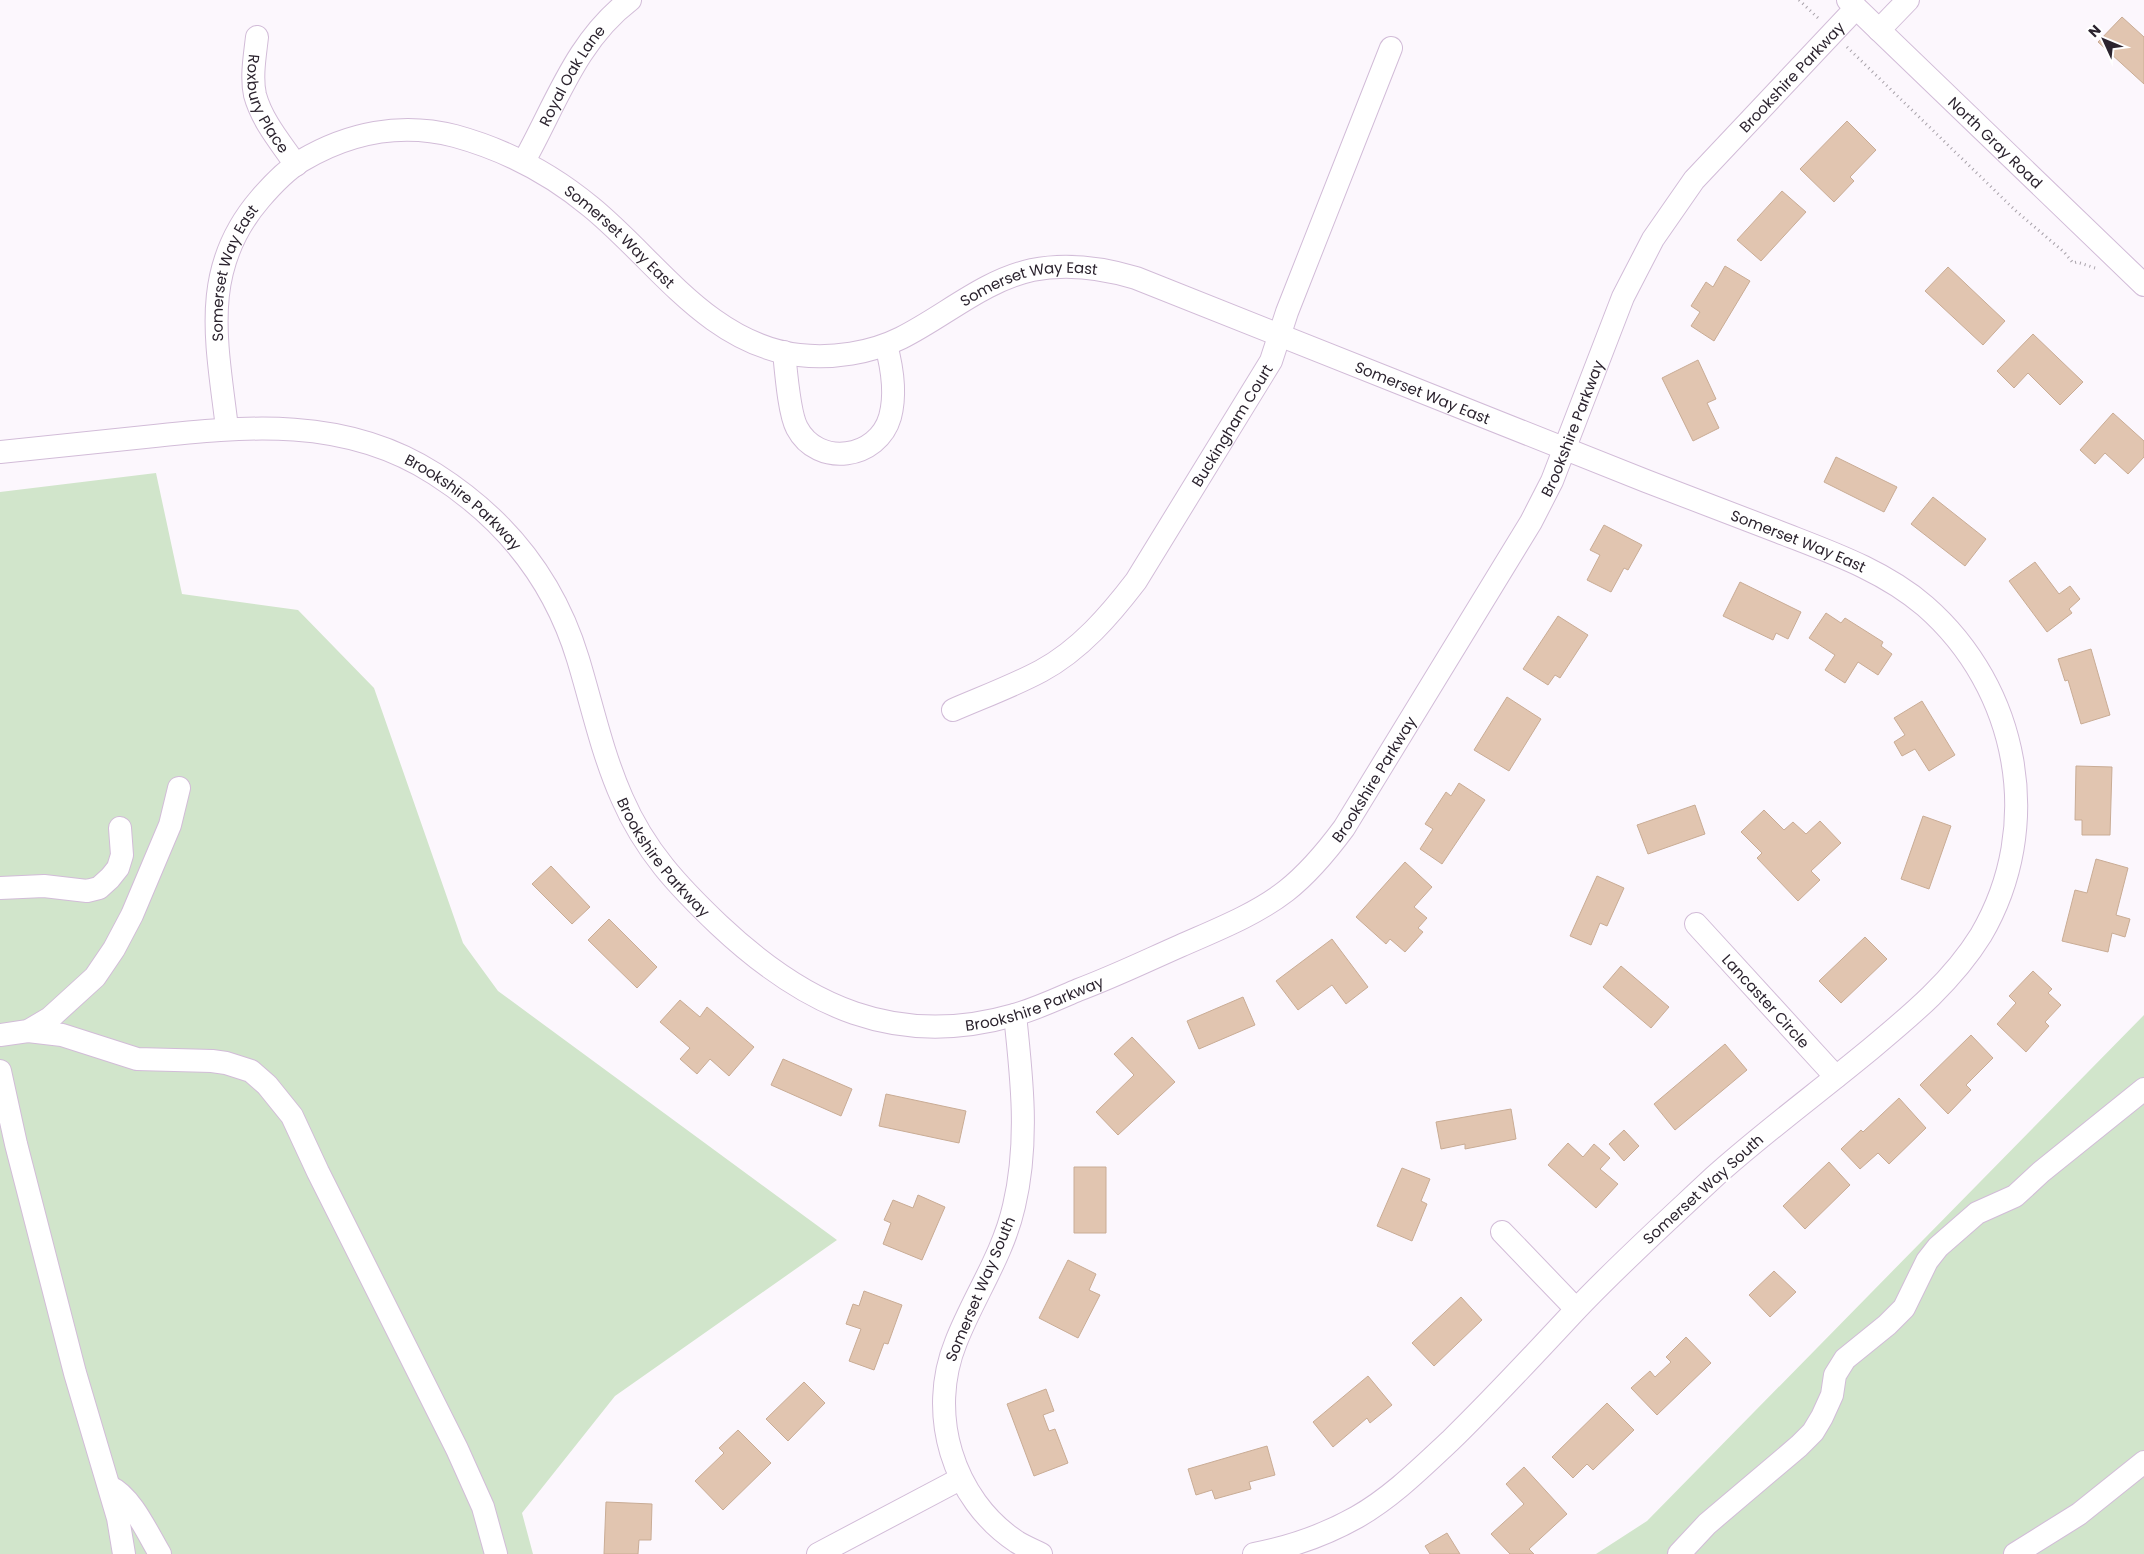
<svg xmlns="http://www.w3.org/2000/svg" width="2144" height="1554" font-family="Poppins,sans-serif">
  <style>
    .green { fill: #d1e5cb }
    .building { fill: #e1c5b0; stroke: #c9ac95 }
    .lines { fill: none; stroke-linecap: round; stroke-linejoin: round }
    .minor-casing { stroke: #d2bcd8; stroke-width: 24 }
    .path { stroke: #a8a2aa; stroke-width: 3; stroke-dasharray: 1 4; stroke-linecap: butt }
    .minor { stroke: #fff; stroke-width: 22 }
    .labels { text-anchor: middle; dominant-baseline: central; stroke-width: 5; stroke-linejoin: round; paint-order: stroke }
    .street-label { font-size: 15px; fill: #2b232e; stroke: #fff }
  </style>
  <rect width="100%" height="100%" fill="#fcf7fd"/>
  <path class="green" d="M 156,473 L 182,594 L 298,610 L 374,688 L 463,943 L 498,991 L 837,1240 L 615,1396 L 522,1513 L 533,1554 L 0,1554 L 0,492 Z
    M 2144,1015 L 2144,1554 L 1596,1554 L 1647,1521 Z"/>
  <path class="building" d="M 2122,17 L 2144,37 L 2144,84 L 2098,42 Z
    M 1847,121 L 1876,150 L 1850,177 L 1854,181 L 1834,202 L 1800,169 Z
    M 1782,191 L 1806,212 L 1761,261 L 1737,240 Z
    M 1725,266 L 1750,281 L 1714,341 L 1691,326 L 1700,312 L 1691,306 L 1706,282 L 1713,287 Z
    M 1948,267 L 2005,321 L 1983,345 L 1925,291 Z
    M 2033,334 L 2083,382 L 2060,405 L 2028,373 L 2014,388 L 1997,371 Z
    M 1698,360 L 1716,399 L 1707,403 L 1719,428 L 1693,441 L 1662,378 Z
    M 2113,413 L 2144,441 L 2144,457 L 2128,474 L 2105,453 L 2095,464 L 2080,450 Z
    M 1836,457 L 1897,487 L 1884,512 L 1824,482 Z
    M 1933,497 L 1986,539 L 1965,566 L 1911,524 Z
    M 1604,525 L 1642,545 L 1628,570 L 1624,568 L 1611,592 L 1587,580 L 1600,555 L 1590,550 Z
    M 2035,562 L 2059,594 L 2070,586 L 2080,599 L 2069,609 L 2072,613 L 2047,632 L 2009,581 Z
    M 1740,582 L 1801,612 L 1788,639 L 1776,633 L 1773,640 L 1723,616 Z
    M 1826,613 L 1841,623 L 1845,618 L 1883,642 L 1881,646 L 1892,654 L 1878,675 L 1858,662 L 1845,683 L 1825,670 L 1835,655 L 1809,638 Z
    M 1558,616 L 1588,635 L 1560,678 L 1555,675 L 1548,685 L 1523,669 Z
    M 2091,649 L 2110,715 L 2081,724 L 2068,680 L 2065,681 L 2058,659 Z
    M 1507,697 L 1541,719 L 1509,771 L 1474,750 Z
    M 1922,701 L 1955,755 L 1929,771 L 1915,749 L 1902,756 L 1894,742 L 1905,735 L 1894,718 Z
    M 2076,766 L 2112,767 L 2110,835 L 2082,835 L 2082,820 L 2075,820 Z
    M 1459,783 L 1485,800 L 1442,864 L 1420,849 L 1433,829 L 1425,824 L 1446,792 L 1451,796 Z
    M 1695,805 L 1705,834 L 1648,854 L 1637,825 Z
    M 1764,810 L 1784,830 L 1793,822 L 1806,834 L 1820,821 L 1841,843 L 1811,871 L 1820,880 L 1798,901 L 1757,858 L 1762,853 L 1741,832 Z
    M 1923,816 L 1951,826 L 1929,889 L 1901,879 Z
    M 2096,859 L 2128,868 L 2116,915 L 2130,919 L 2125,937 L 2112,933 L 2108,952 L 2062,941 L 2075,890 L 2087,893 Z
    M 1405,862 L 1432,887 L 1414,907 L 1427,918 L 1418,928 L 1423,932 L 1405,952 L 1390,939 L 1386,944 L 1356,917 Z
    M 551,866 L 590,907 L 572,924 L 532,884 Z
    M 1597,876 L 1624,888 L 1607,926 L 1600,923 L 1591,945 L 1570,936 Z
    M 609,919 L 657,967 L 637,988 L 588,940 Z
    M 1865,937 L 1887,959 L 1841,1003 L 1819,981 Z
    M 1332,939 L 1368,987 L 1346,1004 L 1332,985 L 1298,1010 L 1276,981 Z
    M 1621,966 L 1669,1007 L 1651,1028 L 1603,987 Z
    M 2033,971 L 2052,989 L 2048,993 L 2061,1005 L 2045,1022 L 2049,1026 L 2026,1052 L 1997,1024 L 2016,1003 L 2009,996 Z
    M 1243,997 L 1255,1025 L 1199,1049 L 1187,1021 Z
    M 680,1000 L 700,1017 L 707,1007 L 754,1047 L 729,1076 L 710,1059 L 697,1074 L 680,1059 L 690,1048 L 660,1022 Z
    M 1971,1035 L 1993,1058 L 1966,1085 L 1971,1090 L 1948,1114 L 1920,1085 Z
    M 1132,1037 L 1175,1082 L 1118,1135 L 1096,1112 L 1134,1075 L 1114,1054 Z
    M 1725,1044 L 1747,1070 L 1675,1130 L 1654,1104 Z
    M 783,1059 L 852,1089 L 841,1116 L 771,1085 Z
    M 886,1094 L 966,1111 L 959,1143 L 879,1126 Z
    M 1899,1098 L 1926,1128 L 1889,1164 L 1878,1153 L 1860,1169 L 1841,1149 L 1861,1130 L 1863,1132 Z
    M 1511,1109 L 1516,1139 L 1465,1149 L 1465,1144 L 1441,1149 L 1436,1122 Z
    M 1624,1130 L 1639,1146 L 1624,1161 L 1609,1144 Z
    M 1568,1143 L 1583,1157 L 1594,1144 L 1610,1158 L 1600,1169 L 1618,1184 L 1596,1208 L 1548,1165 Z
    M 1829,1162 L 1850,1185 L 1805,1229 L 1783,1206 Z
    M 1074,1167 L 1106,1167 L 1106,1233 L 1074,1233 Z
    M 1402,1168 L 1430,1179 L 1421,1201 L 1427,1204 L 1412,1241 L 1377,1226 Z
    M 918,1195 L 945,1207 L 922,1260 L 883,1244 L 891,1223 L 884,1220 L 893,1200 L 913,1208 Z
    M 1068,1260 L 1096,1274 L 1089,1290 L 1100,1295 L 1078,1338 L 1039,1318 Z
    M 1774,1271 L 1796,1292 L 1770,1317 L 1749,1295 Z
    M 864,1291 L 902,1305 L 888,1344 L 884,1343 L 874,1370 L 849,1361 L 861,1329 L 846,1324 L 853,1304 L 859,1306 Z
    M 1461,1297 L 1482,1320 L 1434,1366 L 1412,1343 Z
    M 1686,1337 L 1711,1363 L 1657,1415 L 1631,1388 L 1650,1371 L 1655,1377 L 1671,1362 L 1666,1357 Z
    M 1368,1376 L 1392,1405 L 1370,1423 L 1367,1418 L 1333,1447 L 1313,1422 Z
    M 804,1382 L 825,1403 L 788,1441 L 766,1419 Z
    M 1046,1389 L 1054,1411 L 1043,1415 L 1049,1431 L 1055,1429 L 1068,1463 L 1034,1476 L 1007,1404 Z
    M 1607,1403 L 1634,1430 L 1593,1470 L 1587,1464 L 1573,1478 L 1552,1457 Z
    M 738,1430 L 771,1463 L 723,1510 L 695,1481 L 724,1453 L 719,1448 Z
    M 1267,1446 L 1275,1475 L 1249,1482 L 1251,1489 L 1215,1499 L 1212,1490 L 1196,1495 L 1188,1469 Z
    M 1524,1467 L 1567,1514 L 1529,1549 L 1534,1554 L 1510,1554 L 1491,1534 L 1524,1504 L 1506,1484 Z
    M 606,1502 L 652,1504 L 651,1540 L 639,1540 L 638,1554 L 604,1554 Z
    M 1447,1533 L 1460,1554 L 1430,1554 L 1425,1546 Z"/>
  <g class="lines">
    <g class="minor-casing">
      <g id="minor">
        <path id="s1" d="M 1848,0 L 2144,285"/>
        <path d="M 1879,30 L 1908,0"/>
        <path id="s2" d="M 257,37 C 255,55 251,77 255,95 C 262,121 281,143 296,165"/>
        <path id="s3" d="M 524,161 C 556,104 576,41 630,0"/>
        <path d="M 784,352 C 786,371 789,413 797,428 C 818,468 878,459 890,417 C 896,395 892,367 886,345"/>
        <path id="s4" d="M 227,428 C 217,343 199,270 260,199 C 272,185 285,171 301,161 C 348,133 401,122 455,136 C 506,150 550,173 591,207 C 656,260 708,344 799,355 C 832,359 871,353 901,338 C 945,316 983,281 1032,270 C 1067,263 1103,268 1136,278 C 1306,345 1476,414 1646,481 C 1690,498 1735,515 1779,532 C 1830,552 1883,570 1925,606 C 2019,688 2045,826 1981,935 C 1952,982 1909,1017 1867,1052 C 1816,1094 1763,1133 1714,1177 C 1666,1222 1617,1266 1572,1314 C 1532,1357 1492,1400 1450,1441 C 1421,1468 1392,1497 1357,1517 C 1325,1535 1291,1547 1254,1554"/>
        <path id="s5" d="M 0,452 C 48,447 96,442 145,437 C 246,426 345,416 435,474 C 504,518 554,580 578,659 C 592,705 602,753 622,798 C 645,851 678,886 719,925 C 805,1006 896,1049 1014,1015 C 1036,1009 1057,999 1078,990 C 1113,977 1146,961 1180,946 C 1216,930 1255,915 1286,891 C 1309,873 1327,851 1344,828 L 1531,522 L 1552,481 L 1623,297 L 1653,239 L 1694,180 L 1856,8"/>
        <path id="s6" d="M 953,710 C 983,697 1013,686 1041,671 C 1080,650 1110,615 1136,581 L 1271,361 L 1287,312 L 1391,48"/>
        <path d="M 0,888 L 44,886 L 87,891 L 99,888 L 110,878 L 118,868 L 122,855 L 120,828"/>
        <path id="s7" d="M 1696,924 L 1836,1077"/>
        <path d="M 1015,1015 C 1022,1079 1029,1143 1014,1206 C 1003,1255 974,1296 956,1342 C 927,1413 952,1499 1017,1542 C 1025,1547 1033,1550 1041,1554"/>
        <path d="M 28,1031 L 62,1035 L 137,1059 L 212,1061 L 226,1063 L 251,1071 L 267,1085 L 292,1116 L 318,1172 L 457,1449 L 483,1507 L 496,1554"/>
        <path d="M 0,1035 L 28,1031 L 50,1018 L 95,977 L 114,949 L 132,915 L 170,825 L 179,788"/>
        <path d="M 0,1071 L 16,1144 L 75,1373 L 118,1518 L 124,1554"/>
        <path d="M 1502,1232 L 1576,1309"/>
        <path d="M 110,1487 C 131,1496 148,1534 160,1554"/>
        <path d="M 818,1554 L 960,1479"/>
        <path d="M 1679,1554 L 1707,1524 L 1799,1446 L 1813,1432 L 1822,1417 L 1832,1395 L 1835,1375 L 1845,1359 L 1887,1325 L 1904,1308 L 1927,1261 L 1938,1247 L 1977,1213 L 2015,1196 L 2041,1172 L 2144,1089"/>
        <path d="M 2015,1554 L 2079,1514 L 2144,1462"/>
      </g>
    </g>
    <path class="path" d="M 1799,0 L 1818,18
      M 1847,47 L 2017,212 L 2064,252 L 2073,263 L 2077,262 L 2095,268"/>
    <use href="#minor" class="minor"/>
  </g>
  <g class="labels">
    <g class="street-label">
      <text stroke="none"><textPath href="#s3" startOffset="98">Royal Oak Lane</textPath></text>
      <text stroke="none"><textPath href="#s5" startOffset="2582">Brookshire Parkway</textPath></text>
      <text stroke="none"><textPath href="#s2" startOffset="70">Roxbury Place</textPath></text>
      <text stroke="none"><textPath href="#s1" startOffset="205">North Gray Road</textPath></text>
      <text stroke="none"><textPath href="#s4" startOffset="652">Somerset Way East</textPath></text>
      <text stroke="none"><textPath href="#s4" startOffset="159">Somerset Way East</textPath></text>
      <text stroke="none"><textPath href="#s4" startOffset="1118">Somerset Way East</textPath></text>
      <text stroke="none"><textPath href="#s4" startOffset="1538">Somerset Way East</textPath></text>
      <text stroke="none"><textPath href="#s6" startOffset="411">Buckingham Court</textPath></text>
      <text stroke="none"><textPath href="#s5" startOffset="2162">Brookshire Parkway</textPath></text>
      <text stroke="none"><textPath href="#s5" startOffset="484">Brookshire Parkway</textPath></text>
      <text stroke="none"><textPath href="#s4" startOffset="1942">Somerset Way East</textPath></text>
      <text stroke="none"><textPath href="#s5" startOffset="1758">Brookshire Parkway</textPath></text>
      <text stroke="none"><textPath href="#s5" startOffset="902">Brookshire Parkway</textPath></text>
      <text stroke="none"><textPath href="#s5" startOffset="1338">Brookshire Parkway</textPath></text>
      <text stroke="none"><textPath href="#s7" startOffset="104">Lancaster Circle</textPath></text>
      <text transform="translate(1703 1189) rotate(-42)">Somerset Way South</text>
      <text transform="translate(980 1289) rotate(-67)">Somerset Way South</text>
    </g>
  </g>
  <g transform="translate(2104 40) rotate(314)" stroke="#ffffff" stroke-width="4" paint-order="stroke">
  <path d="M0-4L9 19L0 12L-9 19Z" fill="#2b232e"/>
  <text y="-8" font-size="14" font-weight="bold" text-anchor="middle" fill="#2b232e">N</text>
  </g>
</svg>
